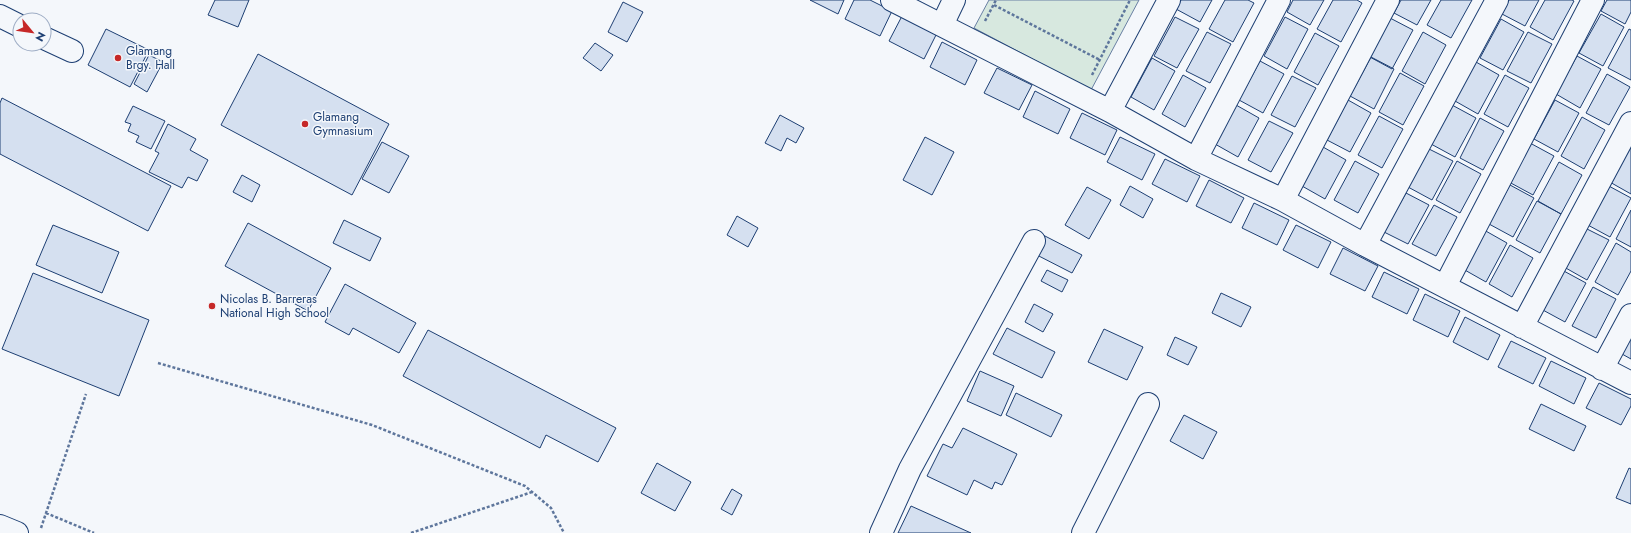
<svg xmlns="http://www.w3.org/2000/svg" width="1631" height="533" font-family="Jost,sans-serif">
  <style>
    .green { fill: #d7e8df; stroke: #687fa3 }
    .building { fill: #d5e0f0; stroke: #1d3f73 }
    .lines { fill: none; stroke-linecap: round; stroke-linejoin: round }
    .minor-casing { stroke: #1d3f73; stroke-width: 24 }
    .path { stroke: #5e769c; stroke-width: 2.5; stroke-dasharray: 3 2; stroke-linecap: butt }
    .minor { stroke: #f4f7fb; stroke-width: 22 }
    .poi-dot { fill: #c62828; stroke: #f4f7fb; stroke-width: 1.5 }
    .labels { text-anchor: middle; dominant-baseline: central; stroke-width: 3; stroke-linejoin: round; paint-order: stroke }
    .poi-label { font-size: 12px; fill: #1d3f73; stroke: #f4f7fb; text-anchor: start }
  </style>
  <rect width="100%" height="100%" fill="#f4f7fb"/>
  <path class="green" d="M 989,0 L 1139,0 L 1091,90 L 974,28 Z"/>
  <path class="building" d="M 215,0 L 249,0 L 238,27 L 208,15 Z
    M 810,0 L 844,0 L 838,14 Z
    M 854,0 L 870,0 L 892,11 L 880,36 L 845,19 Z
    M 1181,0 L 1212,0 L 1200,22 L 1176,9 Z
    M 1225,0 L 1248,0 L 1254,3 L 1233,42 L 1209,29 Z
    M 1293,0 L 1324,0 L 1310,25 L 1287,12 Z
    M 1333,0 L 1357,0 L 1362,3 L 1341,42 L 1317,29 Z
    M 1401,0 L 1431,0 L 1417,25 L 1394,13 Z
    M 1441,0 L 1472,0 L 1451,38 L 1427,25 Z
    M 1509,0 L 1539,0 L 1525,26 L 1502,14 Z
    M 1545,0 L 1572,0 L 1574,1 L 1553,40 L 1530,27 Z
    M 1607,0 L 1631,0 L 1631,12 L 1625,24 L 1601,11 Z
    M 623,2 L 643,12 L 627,42 L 608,32 Z
    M 1601,14 L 1624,27 L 1603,66 L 1579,53 Z
    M 902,16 L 937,33 L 924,59 L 889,41 Z
    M 1175,17 L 1199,29 L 1177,68 L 1154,56 Z
    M 1285,17 L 1308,29 L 1287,69 L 1264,56 Z
    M 1390,18 L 1413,30 L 1392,69 L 1368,56 Z
    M 1501,19 L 1524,32 L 1503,70 L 1480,58 Z
    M 106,29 L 149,50 L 130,87 L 88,65 Z
    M 1629,29 L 1631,30 L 1631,80 L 1608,68 Z
    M 1207,32 L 1231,44 L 1210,83 L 1186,71 Z
    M 1423,32 L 1446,45 L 1425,84 L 1402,71 Z
    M 1528,32 L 1552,44 L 1531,83 L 1507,71 Z
    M 1315,33 L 1339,46 L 1318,85 L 1294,72 Z
    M 942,42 L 977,60 L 965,85 L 930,67 Z
    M 595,43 L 613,55 L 601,71 L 583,58 Z
    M 258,54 L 389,124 L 352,195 L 221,125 Z
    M 149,55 L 163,62 L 147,92 L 134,84 Z
    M 1577,56 L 1601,69 L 1580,108 L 1556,94 Z
    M 1371,57 L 1394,69 L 1374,109 L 1350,96 Z
    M 1152,58 L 1175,71 L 1154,110 L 1131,97 Z
    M 1260,61 L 1284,74 L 1263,113 L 1239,100 Z
    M 1476,62 L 1499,75 L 1478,114 L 1455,101 Z
    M 997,68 L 1032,85 L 1019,110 L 984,93 Z
    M 1400,73 L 1424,86 L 1403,125 L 1379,112 Z
    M 1607,74 L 1630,87 L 1609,125 L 1586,113 Z
    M 1183,75 L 1206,88 L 1185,127 L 1162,114 Z
    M 1505,75 L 1529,88 L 1508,127 L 1484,114 Z
    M 1292,76 L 1316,88 L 1295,127 L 1271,115 Z
    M 1035,91 L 1070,109 L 1058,134 L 1023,117 Z
    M 2,98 L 171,186 L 148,231 L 0,154 L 0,103 Z
    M 1348,100 L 1371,113 L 1350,152 L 1327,140 Z
    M 1555,100 L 1579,113 L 1558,152 L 1534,139 Z
    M 1236,105 L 1259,118 L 1238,157 L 1215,144 Z
    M 1452,105 L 1476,118 L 1455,157 L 1431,144 Z
    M 133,106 L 165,121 L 151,149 L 136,142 L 139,136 L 128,131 L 131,124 L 125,122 Z
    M 1082,113 L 1117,130 L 1105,155 L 1070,138 Z
    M 780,115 L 804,128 L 796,143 L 787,138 L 781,151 L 765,143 Z
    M 1379,116 L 1403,129 L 1382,168 L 1358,155 Z
    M 1582,117 L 1605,130 L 1584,169 L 1561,156 Z
    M 1480,118 L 1504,131 L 1483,170 L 1460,158 Z
    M 1269,121 L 1293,133 L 1271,172 L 1248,160 Z
    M 168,124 L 196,139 L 190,150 L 208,160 L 197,181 L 188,177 L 182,188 L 149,172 L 159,153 L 155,151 Z
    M 925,137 L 954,152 L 932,195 L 903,180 Z
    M 1120,137 L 1155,154 L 1142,180 L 1107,162 Z
    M 382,142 L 409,156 L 389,193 L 362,179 Z
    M 1530,143 L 1554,156 L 1533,195 L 1509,182 Z
    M 1631,143 L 1631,194 L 1608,181 Z
    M 1323,147 L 1346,160 L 1325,199 L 1302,186 Z
    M 1429,149 L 1453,161 L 1432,200 L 1408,187 Z
    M 1165,159 L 1200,176 L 1187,202 L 1152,184 Z
    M 1355,161 L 1379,174 L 1358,213 L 1334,200 Z
    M 1457,161 L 1481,174 L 1460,213 L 1436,200 Z
    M 1559,162 L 1582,175 L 1561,214 L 1538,201 Z
    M 242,175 L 260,185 L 252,202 L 233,192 Z
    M 1209,180 L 1244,198 L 1231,223 L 1196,206 Z
    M 1510,185 L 1534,198 L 1513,237 L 1489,224 Z
    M 1607,185 L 1631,198 L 1610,237 L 1586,224 Z
    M 1130,186 L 1153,199 L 1143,218 L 1120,205 Z
    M 1087,187 L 1111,200 L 1089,239 L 1065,225 Z
    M 1406,193 L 1429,205 L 1408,244 L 1384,232 Z
    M 1537,201 L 1561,214 L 1540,253 L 1516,240 Z
    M 1254,203 L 1289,220 L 1277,245 L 1242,228 Z
    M 1434,205 L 1457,217 L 1436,256 L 1412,244 Z
    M 1631,210 L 1631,247 L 1616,239 Z
    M 737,216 L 758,228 L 748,247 L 727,235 Z
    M 344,220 L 381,238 L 370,261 L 333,243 Z
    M 248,223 L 331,268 L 308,311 L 225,266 Z
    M 53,225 L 119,252 L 102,293 L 36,265 Z
    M 1296,225 L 1331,242 L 1318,268 L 1283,250 Z
    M 1585,228 L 1609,240 L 1587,280 L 1564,267 Z
    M 1484,230 L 1507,243 L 1486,282 L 1463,269 Z
    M 1043,235 L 1082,255 L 1072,273 L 1033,253 Z
    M 1616,243 L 1631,252 L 1631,271 L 1618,295 L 1595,282 Z
    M 1510,245 L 1533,258 L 1512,297 L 1489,284 Z
    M 1343,248 L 1378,266 L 1365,291 L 1330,274 Z
    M 1047,270 L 1068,280 L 1062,292 L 1041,281 Z
    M 1562,270 L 1586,283 L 1565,322 L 1541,309 Z
    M 1384,272 L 1419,289 L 1407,314 L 1372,297 Z
    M 33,273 L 149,320 L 119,396 L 2,349 Z
    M 345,284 L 416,323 L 399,353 L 353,328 L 349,335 L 325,322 Z
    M 1593,287 L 1616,299 L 1596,338 L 1572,326 Z
    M 1221,293 L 1251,307 L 1241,327 L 1212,313 Z
    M 1425,294 L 1460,311 L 1448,337 L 1413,320 Z
    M 1034,304 L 1053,314 L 1043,332 L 1025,322 Z
    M 1465,317 L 1500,335 L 1488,360 L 1453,342 Z
    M 1007,328 L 1055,352 L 1042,378 L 993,354 Z
    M 1104,329 L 1143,347 L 1127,380 L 1088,362 Z
    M 428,330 L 616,428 L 598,462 L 546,435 L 540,448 L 403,376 Z
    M 1175,337 L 1197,347 L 1188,365 L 1167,355 Z
    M 1631,337 L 1631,359 L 1622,354 Z
    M 1511,341 L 1546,358 L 1533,384 L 1498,367 Z
    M 1551,361 L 1586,378 L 1574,404 L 1539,386 Z
    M 980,371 L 1014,386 L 1001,416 L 967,401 Z
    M 1599,383 L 1631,399 L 1631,406 L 1621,425 L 1586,408 Z
    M 1016,393 L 1062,415 L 1051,437 L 1006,415 Z
    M 1541,404 L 1586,426 L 1574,451 L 1529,429 Z
    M 1184,415 L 1217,432 L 1203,459 L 1170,441 Z
    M 963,428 L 1017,454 L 1002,485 L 995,482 L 992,489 L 974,480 L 967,495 L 927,476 L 943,444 L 952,448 Z
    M 657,463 L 691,482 L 675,511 L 641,493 Z
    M 1629,468 L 1631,469 L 1631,504 L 1616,498 Z
    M 732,489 L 742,495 L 732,515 L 721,509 Z
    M 911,506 L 971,533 L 898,533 Z"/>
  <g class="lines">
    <g class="minor-casing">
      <path id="minor" d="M 892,0 L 1110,111 L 1196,159 L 1283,200 L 1365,245 L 1631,383
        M 0,16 L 20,26
        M 942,25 L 954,0
        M 44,38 L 72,51
        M 1110,111 L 1169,0
        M 1196,159 L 1279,0
        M 1283,200 L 1388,0
        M 1365,245 L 1497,0
        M 1445,286 L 1593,0
        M 1522,327 L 1631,123
        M 1602,369 L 1631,315
        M 0,526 L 17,533
        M 881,533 L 910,469 L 1034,241
        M 1083,533 L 1148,404"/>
    </g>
    <path class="path" d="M 994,5 L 1100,60
      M 985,21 L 996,0
      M 1092,75 L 1130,0
      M 158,363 L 372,425 L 525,486 L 551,508 L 564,533
      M 46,513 L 94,533
      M 41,528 L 86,394
      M 411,533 L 532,492"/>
    <use href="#minor" class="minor"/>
  </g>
  <g class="poi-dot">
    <circle cx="118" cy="58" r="4"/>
    <circle cx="305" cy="124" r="4"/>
    <circle cx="212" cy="306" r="4"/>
  </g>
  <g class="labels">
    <g class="poi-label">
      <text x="126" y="51">Glamang<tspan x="126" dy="14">Brgy. Hall</tspan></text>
      <text x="313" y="117">Glamang<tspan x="313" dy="14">Gymnasium</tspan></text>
      <text x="220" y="299">Nicolas B. Barreras<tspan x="220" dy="14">National High School</tspan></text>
    </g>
  </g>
  <g transform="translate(32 32) rotate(119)"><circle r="19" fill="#f4f7fb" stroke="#9eadc5"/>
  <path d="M0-3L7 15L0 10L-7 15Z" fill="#c62828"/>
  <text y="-6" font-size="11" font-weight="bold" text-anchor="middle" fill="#1d3f73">N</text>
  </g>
</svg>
